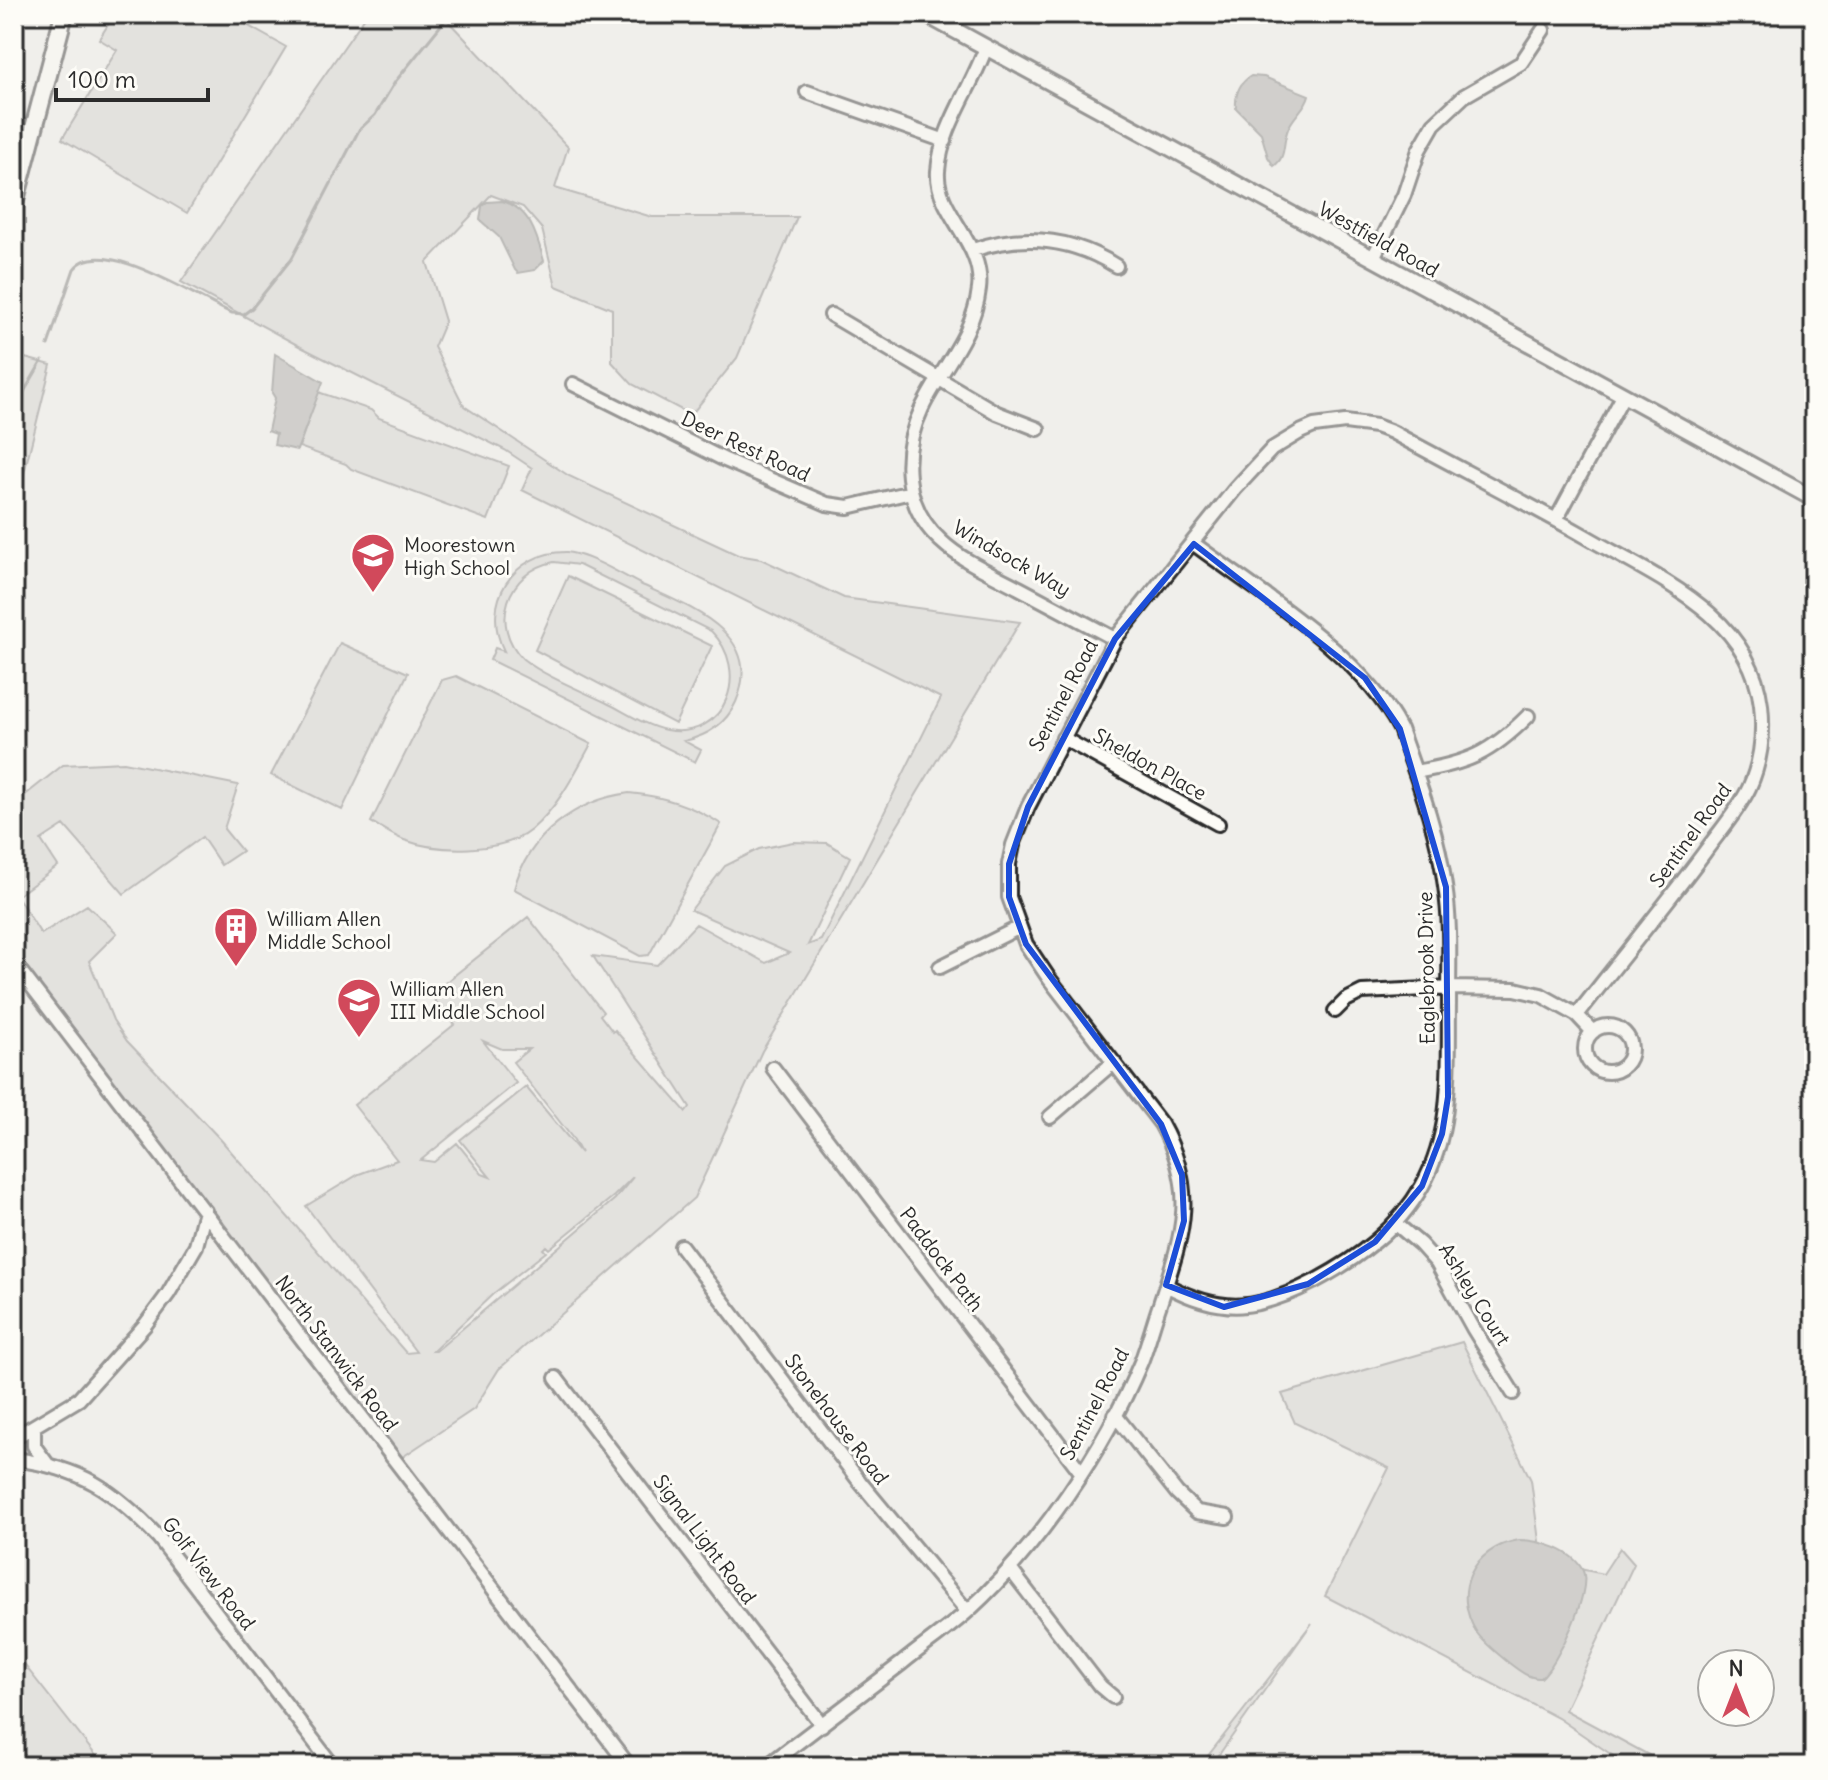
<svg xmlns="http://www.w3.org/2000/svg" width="1828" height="1780" font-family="Delius,sans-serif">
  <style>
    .green { fill: #d3d2cf; stroke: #7f7e7d; stroke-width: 2; fill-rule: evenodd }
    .water { fill: #aaa9a7; stroke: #777775; stroke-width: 2 }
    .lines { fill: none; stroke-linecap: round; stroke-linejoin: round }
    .stream { stroke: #777775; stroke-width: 3 }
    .minor-casing { stroke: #2b2b2b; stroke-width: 18 }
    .tertiary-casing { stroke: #2b2b2b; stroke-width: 20 }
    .secondary-casing { stroke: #2b2b2b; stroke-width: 22 }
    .minor { stroke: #fdfcf7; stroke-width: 12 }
    .tertiary { stroke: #fdfcf7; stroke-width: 14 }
    .secondary { stroke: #fdfcf7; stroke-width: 16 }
    .marked { fill: none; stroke: #1d4ed8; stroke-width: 6; stroke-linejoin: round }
    .labels { text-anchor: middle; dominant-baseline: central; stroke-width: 6; stroke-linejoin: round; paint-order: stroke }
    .street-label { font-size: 20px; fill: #2b2b2b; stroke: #fdfcf7 }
    .poi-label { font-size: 20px; fill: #2b2b2b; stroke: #fdfcf7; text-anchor: start }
  </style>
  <rect width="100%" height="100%" fill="#f0efeb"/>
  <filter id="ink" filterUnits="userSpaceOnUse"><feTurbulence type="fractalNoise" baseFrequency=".0125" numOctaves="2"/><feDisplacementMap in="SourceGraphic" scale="16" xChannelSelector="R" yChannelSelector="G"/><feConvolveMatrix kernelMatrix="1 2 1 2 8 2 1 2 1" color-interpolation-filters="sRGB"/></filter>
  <g filter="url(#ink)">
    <path class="green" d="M 115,14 L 227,14 L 286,47 L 187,213 L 62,139 L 117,50 L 99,39 Z
      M 367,14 L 454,14 L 449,22 L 568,147 L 555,188 L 652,217 L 797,217 L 737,358 L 691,415 L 632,384 L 612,362 L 612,309 L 556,286 L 542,229 L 523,207 L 491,195 L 427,262 L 445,321 L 434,347 L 464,406 L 569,476 L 738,555 L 761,559 L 844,598 L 1020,622 L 762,1051 L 694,1198 L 499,1369 L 474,1409 L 398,1460 L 14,964 L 14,804 L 63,765 L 124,762 L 238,785 L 224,829 L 242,851 L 221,865 L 202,837 L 124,894 L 64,825 L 41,840 L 58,866 L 17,896 L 41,934 L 87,905 L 117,933 L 89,961 L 113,1020 L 127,1041 L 221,1140 L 406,1353 L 416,1352 L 306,1206 L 359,1174 L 397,1160 L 354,1105 L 455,1024 L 445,1016 L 431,994 L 528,917 L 603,1012 L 600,1015 L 613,1032 L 615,1030 L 686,1112 L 690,1107 L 593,956 L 657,965 L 696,924 L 766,963 L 789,953 L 691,910 L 725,866 L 759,849 L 793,842 L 827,843 L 850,857 L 808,945 L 821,940 L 941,698 L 522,490 L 532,468 L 505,450 L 301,347 L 181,282 ZM 483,1041 L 502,1049 L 529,1049 L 513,1062 L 574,1140 L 581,1153 L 526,1087 L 460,1140 L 490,1177 L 482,1174 L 457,1143 L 434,1162 L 421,1160 L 516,1083 ZM 633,1177 L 615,1199 L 436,1351 L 433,1351 L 493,1294 L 546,1252 L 543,1249 L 546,1246 L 549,1249 L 614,1196 Z
      M 14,355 L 51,365 L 14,513 Z
      M 318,392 L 371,410 L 379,418 L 509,466 L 488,520 L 351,469 L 346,464 L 299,447 Z
      M 567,552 C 592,556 617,572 640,584 C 687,606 766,633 736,702 C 726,724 707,736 684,741 L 701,750 L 695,762 L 490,660 L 495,648 L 504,651 C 480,603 513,551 567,552 ZM 554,562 L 579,565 L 711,631 C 751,670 727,741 666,730 C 645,726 624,711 605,702 C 578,689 546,677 523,659 C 489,625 507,571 554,562 Z
      M 568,576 L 712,646 L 675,724 L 535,650 Z
      M 340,643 L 408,673 L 342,810 L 271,775 Z
      M 456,676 L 591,744 C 574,775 558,807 531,830 C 502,854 437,852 404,840 C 393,836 382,828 371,822 L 442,680 Z
      M 629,793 C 663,796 692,805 721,824 L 649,955 L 640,956 L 514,889 C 528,835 576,800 629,793 Z
      M 1462,1342 L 1531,1480 L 1540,1549 L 1571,1567 L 1603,1574 L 1620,1548 L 1634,1564 L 1565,1710 L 1669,1766 L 1628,1766 L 1558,1718 L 1325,1596 L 1389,1468 L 1295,1423 L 1282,1394 Z
      M 1312,1623 L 1211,1766 L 1200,1766 Z
      M 14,1655 L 19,1658 L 104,1766 L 14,1766 Z"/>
    <path class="water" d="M 1251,76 L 1264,77 L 1309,95 C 1306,108 1293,116 1288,129 C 1282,143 1287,157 1274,166 L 1268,157 L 1261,133 L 1236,108 C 1235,95 1239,83 1251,76 Z
      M 502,201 C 530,208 537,236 544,261 L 535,270 L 518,273 L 515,270 L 499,237 L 480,220 L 482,206 L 487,202 Z
      M 275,354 L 323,382 L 297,450 L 274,445 L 276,434 L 268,431 L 275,398 L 272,393 Z
      M 1519,1540 C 1540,1540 1573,1550 1583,1571 C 1592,1591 1557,1665 1541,1678 C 1529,1679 1518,1670 1509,1663 C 1498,1654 1485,1644 1477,1633 C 1451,1592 1472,1548 1519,1540 Z"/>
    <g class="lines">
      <path class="stream" d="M 48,345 L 74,269 C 100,232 201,301 232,313 L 244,314 L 252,308 L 292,258 L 359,130 L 375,115 L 395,82 L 450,14
        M 14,415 L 21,397 L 42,361"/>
      <g class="minor-casing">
        <path id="minor" d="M 986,47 C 972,88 941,127 938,171 C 935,212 985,244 979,289 C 974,335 942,367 922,408 C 901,452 902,506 941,541 C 962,561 993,574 1019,588 C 1051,605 1083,622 1115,639
          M 807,92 L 945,141
          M 973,250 C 1023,233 1070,237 1116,266
          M 1373,258 L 1404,195 L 1419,150 L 1434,124 L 1464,96 L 1521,63 L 1543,30
          M 831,315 L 997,413 L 1038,429
          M 573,384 L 725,460 L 827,504 L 848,507 L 911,492
          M 1556,520 L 1623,396
          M 1063,738 L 1218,824
          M 1415,772 C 1468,763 1490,754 1528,716
          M 14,963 L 629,1766
          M 940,967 L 1018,928
          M 1335,1011 L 1346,1000 L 1362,992 L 1449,988 L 1515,989 L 1541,995 L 1577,1015 L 1593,1032
          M1585 1049a23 23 0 1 1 46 0a23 23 0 1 1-46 0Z
          M 773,1068 L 1081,1472
          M 1050,1117 L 1114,1062
          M 1395,1223 L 1420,1244 L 1437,1263 L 1473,1328 L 1513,1393
          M 681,1246 L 860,1482 L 967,1611
          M 1166,1285 C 1223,1316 1259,1310 1315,1281 C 1358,1258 1398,1229 1422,1186 C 1454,1129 1448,1064 1449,1002 C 1449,963 1451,924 1445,886 C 1438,832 1418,780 1400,729 C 1362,655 1260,593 1194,544
          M 556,1378 L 822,1725
          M 1115,1415 L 1177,1493 L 1197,1512 L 1227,1517
          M 34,1426 L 34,1446 L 48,1465
          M 14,1438 L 79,1399 L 145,1325 L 168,1294 L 196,1246 L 205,1211
          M 14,1459 C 82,1468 113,1489 159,1538 L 333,1766
          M 1010,1569 L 1100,1686 L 1113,1697
          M 767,1766 C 812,1732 857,1697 902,1663 C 924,1645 948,1629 969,1610 C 1039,1546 1104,1450 1141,1362 C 1148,1344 1153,1324 1160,1304 C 1182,1236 1199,1192 1161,1124 L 1048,977 L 1026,944 L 1009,897 L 1009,864 L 1013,845 L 1028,807 L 1115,639 L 1235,489 L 1272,449 L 1300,432 L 1314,426 L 1345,422 L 1376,426 L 1392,432 C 1456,467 1521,500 1585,536 C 1655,577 1750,614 1761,705 C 1764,733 1761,762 1749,788 C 1738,811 1719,832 1704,853 C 1663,908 1619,961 1577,1015"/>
      </g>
      <g class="tertiary-casing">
        <path id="tertiary" d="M 925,14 L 1814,499"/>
      </g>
      <g class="secondary-casing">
        <path id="secondary" d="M 14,204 L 64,14"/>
      </g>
      <use href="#minor" class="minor"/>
      <use href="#tertiary" class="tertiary"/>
      <use href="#secondary" class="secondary"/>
    </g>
  </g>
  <path d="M0 0H1828V1780H0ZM 1194,544 L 1365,678 L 1400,729 L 1446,887 L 1448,1097 L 1442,1134 L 1422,1186 L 1375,1242 L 1308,1284 L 1224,1307 L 1166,1285 L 1184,1221 L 1182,1175 L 1161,1124 L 1026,944 L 1009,897 L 1009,864 L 1028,807 L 1115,639 Z" fill="#f0efeb" fill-opacity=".55" fill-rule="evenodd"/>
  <path class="marked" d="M 1194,544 L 1365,678 L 1400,729 L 1446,887 L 1448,1097 L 1442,1134 L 1422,1186 L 1375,1242 L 1308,1284 L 1224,1307 L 1166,1285 L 1184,1221 L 1182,1175 L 1161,1124 L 1026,944 L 1009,897 L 1009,864 L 1028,807 L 1115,639 Z"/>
  <defs>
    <g id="school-pin" transform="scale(2.3)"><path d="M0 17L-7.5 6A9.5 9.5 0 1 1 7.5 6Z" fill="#d1495b" stroke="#fdfcf7"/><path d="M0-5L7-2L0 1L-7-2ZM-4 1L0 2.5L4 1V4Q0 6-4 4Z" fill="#fff"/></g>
    <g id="building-pin" transform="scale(2.3)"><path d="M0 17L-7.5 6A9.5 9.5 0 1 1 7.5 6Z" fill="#d1495b" stroke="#fdfcf7"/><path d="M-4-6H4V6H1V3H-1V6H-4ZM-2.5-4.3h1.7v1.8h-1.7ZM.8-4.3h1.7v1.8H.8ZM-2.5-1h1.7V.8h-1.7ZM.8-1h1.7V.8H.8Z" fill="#fff"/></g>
  </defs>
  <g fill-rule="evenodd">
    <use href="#school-pin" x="373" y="555"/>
    <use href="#building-pin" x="236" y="929"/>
    <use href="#school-pin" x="359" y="1000"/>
  </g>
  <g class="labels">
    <g class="street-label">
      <text transform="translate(1379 239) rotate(29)">Westfield Road</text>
      <text transform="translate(746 446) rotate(25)">Deer Rest Road</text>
      <text transform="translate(1012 558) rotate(30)">Windsock Way</text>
      <text transform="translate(1063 695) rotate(-62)">Sentinel Road</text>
      <text transform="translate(1150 764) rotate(29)">Sheldon Place</text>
      <text transform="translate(1690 835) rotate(-54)">Sentinel Road</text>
      <text transform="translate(1426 968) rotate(-91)">Eaglebrook Drive</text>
      <text transform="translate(942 1259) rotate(53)">Paddock Path</text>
      <text transform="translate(1475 1294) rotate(58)">Ashley Court</text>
      <text transform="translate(337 1353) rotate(53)">North Stanwick Road</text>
      <text transform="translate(1094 1404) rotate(-62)">Sentinel Road</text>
      <text transform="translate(837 1419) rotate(53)">Stonehouse Road</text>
      <text transform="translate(705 1539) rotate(53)">Signal Light Road</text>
      <text transform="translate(209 1573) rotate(52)">Golf View Road</text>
    </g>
    <g class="poi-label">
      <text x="404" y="544">Moorestown<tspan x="404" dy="23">High School</tspan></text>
      <text x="267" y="918">William Allen<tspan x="267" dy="23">Middle School</tspan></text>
      <text x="390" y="988">William Allen<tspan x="390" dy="23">III Middle School</tspan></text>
    </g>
  </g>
  <rect width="1828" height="1780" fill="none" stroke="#fdfcf7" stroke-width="48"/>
  <rect x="24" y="24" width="1780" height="1732" fill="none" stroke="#2b2b2b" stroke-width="3" filter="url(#ink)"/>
  <g transform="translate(1736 1688)"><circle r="38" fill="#fdfcf7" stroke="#a9a8a5" stroke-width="2"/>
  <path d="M0-6L14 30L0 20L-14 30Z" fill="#d1495b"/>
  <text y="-12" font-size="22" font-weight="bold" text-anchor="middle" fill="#2b2b2b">N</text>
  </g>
  <path d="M56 88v12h152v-12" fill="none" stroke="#2b2b2b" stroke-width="4"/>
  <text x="68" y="88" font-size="24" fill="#2b2b2b" stroke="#fdfcf7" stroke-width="6" paint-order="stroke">100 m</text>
</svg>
